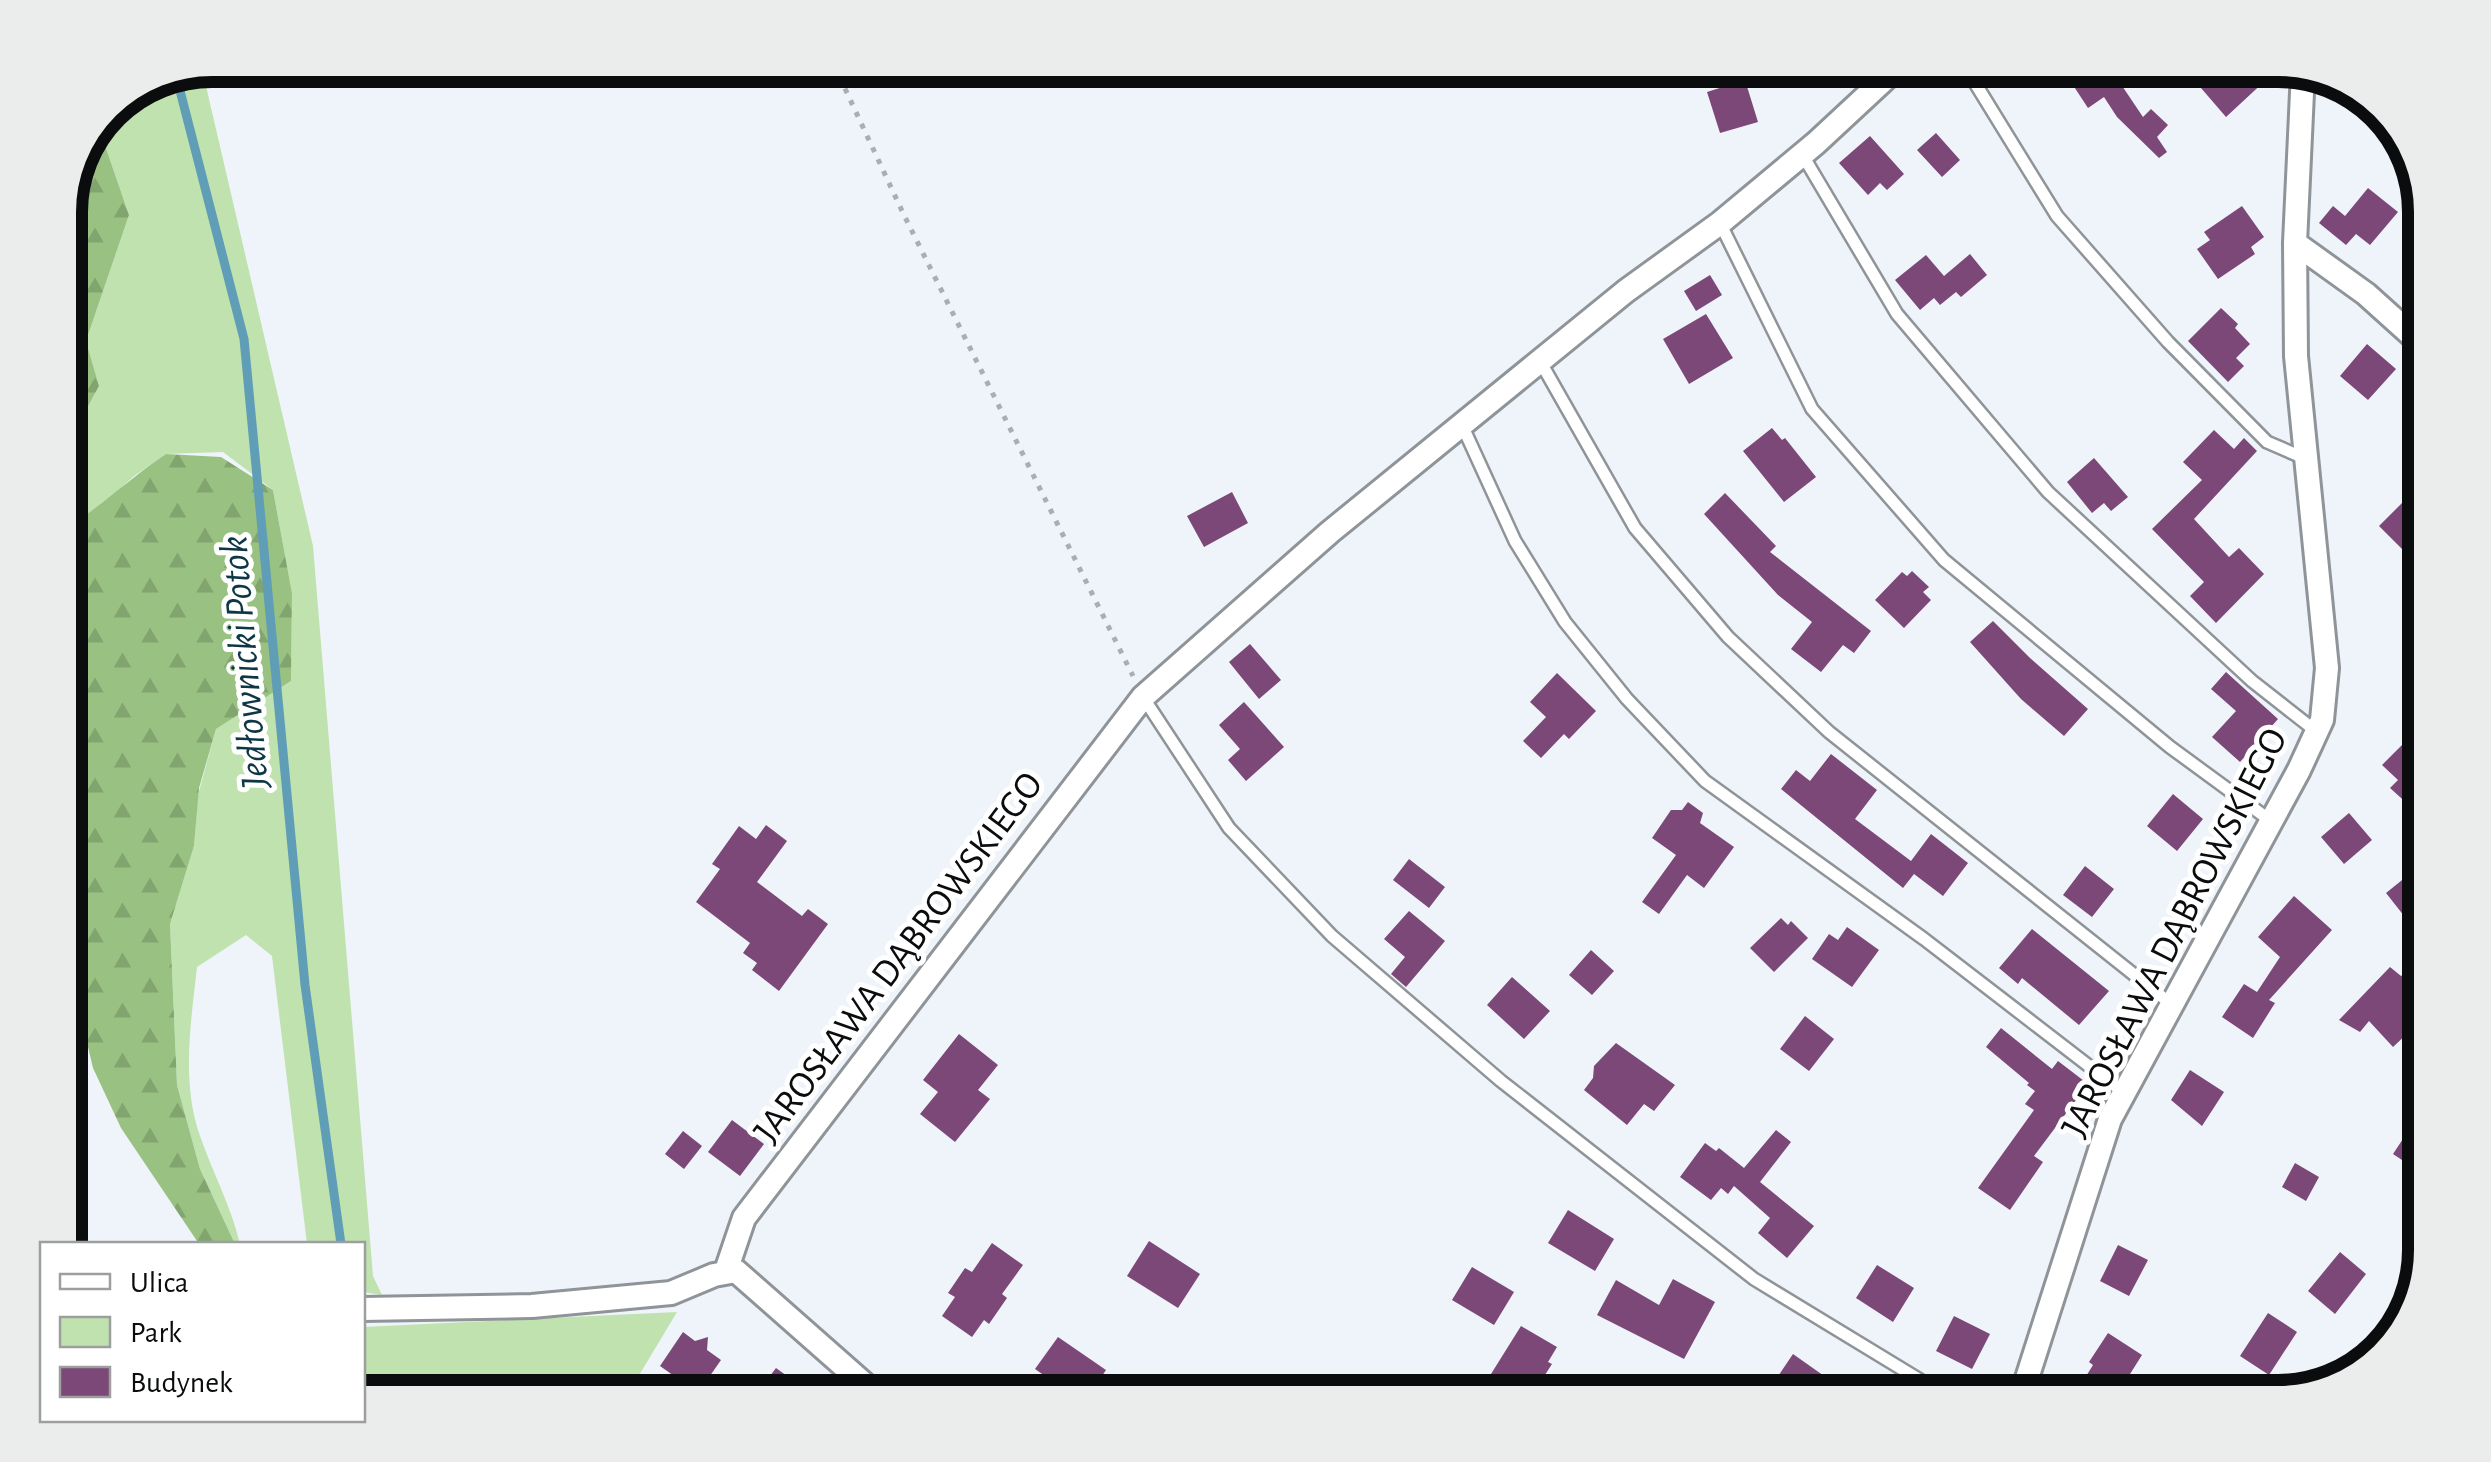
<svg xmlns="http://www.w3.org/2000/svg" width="2491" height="1462" font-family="'Alegreya Sans',sans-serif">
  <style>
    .green { fill: #c0e2af }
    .forest { fill: url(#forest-firs) }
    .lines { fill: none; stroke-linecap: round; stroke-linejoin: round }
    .stream { stroke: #5f9eb6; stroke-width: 9 }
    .building { fill: #7c4877 }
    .lane-casing { stroke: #8f9499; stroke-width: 16 }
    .street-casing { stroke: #8f9499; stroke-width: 28 }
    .path { stroke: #a9aeb2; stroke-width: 5; stroke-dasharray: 5 8; stroke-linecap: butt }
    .lane { stroke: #fff; stroke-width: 11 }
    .street { stroke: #fff; stroke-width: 22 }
    .labels { text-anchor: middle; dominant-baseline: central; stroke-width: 10; stroke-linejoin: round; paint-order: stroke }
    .street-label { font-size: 38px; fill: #0a0c0d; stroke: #fff }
    .water-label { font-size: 40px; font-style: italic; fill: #0e3745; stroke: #fff }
    .rim { fill: none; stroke: #0a0c0d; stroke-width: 12 }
  </style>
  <defs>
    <pattern id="forest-firs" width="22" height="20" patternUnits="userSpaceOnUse" patternTransform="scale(2.5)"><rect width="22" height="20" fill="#98c182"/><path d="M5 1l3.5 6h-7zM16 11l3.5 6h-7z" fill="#82a56f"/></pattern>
  </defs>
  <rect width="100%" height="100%" fill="#eff4fa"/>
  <path class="green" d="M 202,69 L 313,546 L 373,1276 L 382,1295 L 363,1292 L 362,1244 L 307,1244 L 272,956 L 246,935 L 197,967 C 191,1022 181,1082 200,1136 C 213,1173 231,1206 240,1244 L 235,1244 L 200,1169 L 177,1085 L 170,924 L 194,846 L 198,795 L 216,729 L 291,681 L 292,593 L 273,490 L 223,452 L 166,454 L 134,476 L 98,509 L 65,529 L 65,449 L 99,386 L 86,341 L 129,215 L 99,128 L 109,108 Z
    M 65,849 L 67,958 L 85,1037 L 65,1042 Z
    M 677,1312 L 626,1397 L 363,1397 L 363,1327 Z"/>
  <path class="forest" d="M 99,128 L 129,215 L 86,341 L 99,386 L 65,449 L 65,203 Z
    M 166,454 L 221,457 L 273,490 L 292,593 L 291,681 L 216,729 L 199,788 L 194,846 L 170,924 L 177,1085 L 200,1169 L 235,1244 L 199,1244 L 121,1128 L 93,1068 L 67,958 L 65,529 C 101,507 131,477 166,454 Z"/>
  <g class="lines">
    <path class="stream" d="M 177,79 L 244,339 L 305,985 L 341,1244"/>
  </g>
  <path class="building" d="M 2084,65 L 2108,65 L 2143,117 L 2151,109 L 2168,125 L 2157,137 L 2167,152 L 2159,158 L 2117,117 L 2104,97 L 2088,108 L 2067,76 Z
    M 2229,65 L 2281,66 L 2226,117 L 2201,88 Z
    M 1745,80 L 1758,122 L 1720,133 L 1707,92 Z
    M 1936,133 L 1960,160 L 1942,177 L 1917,150 Z
    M 1870,136 L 1904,174 L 1887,190 L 1880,183 L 1868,195 L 1839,163 Z
    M 2368,188 L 2398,212 L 2370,245 L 2356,234 L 2346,245 L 2319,223 L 2333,206 L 2345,216 Z
    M 2242,206 L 2264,237 L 2251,247 L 2255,254 L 2218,279 L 2197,249 L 2210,240 L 2204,232 Z
    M 1970,254 L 1987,275 L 1961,297 L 1956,292 L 1940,305 L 1934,298 L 1920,310 L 1895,280 L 1926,255 L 1944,276 Z
    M 1710,275 L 1722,295 L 1696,311 L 1684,291 Z
    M 2221,308 L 2238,324 L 2235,328 L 2250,344 L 2236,358 L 2244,366 L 2228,382 L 2188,341 Z
    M 1706,314 L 1733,358 L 1689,384 L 1663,339 Z
    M 2367,344 L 2396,369 L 2368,400 L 2340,376 Z
    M 1772,428 L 1782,440 L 1785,438 L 1816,477 L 1784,502 L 1743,451 Z
    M 2214,430 L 2234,449 L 2244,438 L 2257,451 L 2194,519 L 2229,557 L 2239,548 L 2264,574 L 2216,623 L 2190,596 L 2204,582 L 2152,529 L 2202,480 L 2183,462 Z
    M 2094,458 L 2128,497 L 2111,511 L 2104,503 L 2092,513 L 2067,482 Z
    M 1232,492 L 1248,523 L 1204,547 L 1187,516 Z
    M 1725,493 L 1776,546 L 1770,552 L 1871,631 L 1854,653 L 1843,645 L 1821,672 L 1791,649 L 1812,622 L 1778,595 L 1704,514 Z
    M 2405,500 L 2426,520 L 2426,553 L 2415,543 L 2405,552 L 2379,526 Z
    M 1912,571 L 1929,587 L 1923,592 L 1931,600 L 1904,628 L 1875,600 L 1902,572 L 1907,576 Z
    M 1993,621 L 2030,658 L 2088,709 L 2064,736 L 2021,699 L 1970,642 Z
    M 1250,644 L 1281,680 L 1259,699 L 1229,662 Z
    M 2226,672 L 2278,719 L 2240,762 L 2212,737 L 2236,711 L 2211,689 Z
    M 1557,673 L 1596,711 L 1569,739 L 1564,734 L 1541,758 L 1523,741 L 1546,717 L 1530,702 Z
    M 1244,702 L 1284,747 L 1246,781 L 1228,760 L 1240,749 L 1219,725 Z
    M 2409,738 L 2426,755 L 2426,792 L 2411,807 L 2390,788 L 2398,780 L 2382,765 Z
    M 1831,754 L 1877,790 L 1855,819 L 1911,861 L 1931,834 L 1968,863 L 1943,896 L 1914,874 L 1903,888 L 1781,789 L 1796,770 L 1810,781 Z
    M 2173,794 L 2203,819 L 2177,851 L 2147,826 Z
    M 1688,802 L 1703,813 L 1700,823 L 1734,847 L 1704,888 L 1687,875 L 1659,914 L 1642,902 L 1676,855 L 1652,838 L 1671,810 L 1682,810 Z
    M 2349,813 L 2372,840 L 2344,864 L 2321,837 Z
    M 766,825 L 787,841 L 757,882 L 802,916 L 808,909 L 828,924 L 779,991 L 752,970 L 757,963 L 743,953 L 750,943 L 696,902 L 720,869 L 712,864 L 739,826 L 756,839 Z
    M 1409,859 L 1445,887 L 1429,908 L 1393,880 Z
    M 2085,866 L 2114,889 L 2092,917 L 2063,895 Z
    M 2412,872 L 2426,890 L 2426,915 L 2412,926 L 2386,893 Z
    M 2294,896 L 2332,930 L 2269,1000 L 2275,1003 L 2253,1038 L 2222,1017 L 2244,984 L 2257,992 L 2280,957 L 2258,937 Z
    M 1409,911 L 1445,941 L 1406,987 L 1391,974 L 1405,957 L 1384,939 Z
    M 1781,918 L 1788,925 L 1791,921 L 1808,938 L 1774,972 L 1750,948 Z
    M 1847,927 L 1879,950 L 1852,987 L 1812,959 L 1829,934 L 1838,940 Z
    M 2032,929 L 2109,991 L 2079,1025 L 2022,978 L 2018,984 L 1999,968 Z
    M 1591,950 L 1614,971 L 1592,995 L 1569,975 Z
    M 2412,966 L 2426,981 L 2426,1016 L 2393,1047 L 2369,1021 L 2360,1032 L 2339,1020 L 2390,967 L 2401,976 Z
    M 1512,977 L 1550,1011 L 1524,1039 L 1487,1005 Z
    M 1805,1016 L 1834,1039 L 1809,1071 L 1780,1049 Z
    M 2001,1028 L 2052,1069 L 2058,1061 L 2088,1084 L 2034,1156 L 2043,1162 L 2010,1210 L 1978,1188 L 2034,1110 L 2025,1104 L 2035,1091 L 2027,1085 L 2029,1083 L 1986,1047 Z
    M 959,1034 L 998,1065 L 978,1090 L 990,1099 L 955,1142 L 920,1114 L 938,1092 L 923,1080 Z
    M 1616,1043 L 1675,1085 L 1654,1111 L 1644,1104 L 1627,1125 L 1584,1090 L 1593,1078 L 1594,1066 Z
    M 2190,1070 L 2224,1092 L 2202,1126 L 2171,1100 Z
    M 2426,1104 L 2426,1176 L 2393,1154 Z
    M 732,1120 L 764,1144 L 740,1176 L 708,1152 Z
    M 1776,1130 L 1791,1142 L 1760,1182 L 1814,1226 L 1787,1258 L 1758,1233 L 1770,1218 L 1734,1186 L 1728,1194 L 1721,1188 L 1711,1200 L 1680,1177 L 1705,1143 L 1716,1151 L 1719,1148 L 1744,1168 Z
    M 683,1131 L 702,1146 L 684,1169 L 665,1154 Z
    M 2295,1163 L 2319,1177 L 2306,1201 L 2282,1187 Z
    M 1568,1210 L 1614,1239 L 1595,1271 L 1548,1243 Z
    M 1149,1241 L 1200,1274 L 1178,1308 L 1127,1276 Z
    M 992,1243 L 1023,1265 L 1002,1294 L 1007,1298 L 989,1324 L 984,1320 L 972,1337 L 942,1316 L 955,1297 L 948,1293 L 965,1268 L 972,1272 Z
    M 2118,1245 L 2148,1260 L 2129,1296 L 2100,1281 Z
    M 2340,1252 L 2366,1274 L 2335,1314 L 2308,1291 Z
    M 1877,1265 L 1914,1288 L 1893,1322 L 1856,1298 Z
    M 1472,1267 L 1514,1292 L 1494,1325 L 1452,1300 Z
    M 1673,1279 L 1715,1302 L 1684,1359 L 1597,1315 L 1616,1280 L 1659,1305 Z
    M 2268,1313 L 2297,1332 L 2269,1375 L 2240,1356 Z
    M 1954,1316 L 1990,1334 L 1972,1369 L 1936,1351 Z
    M 1521,1326 L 1557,1347 L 1548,1362 L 1552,1364 L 1534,1392 L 1522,1385 L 1518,1390 L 1491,1374 Z
    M 683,1332 L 695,1341 L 708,1337 L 707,1350 L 721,1360 L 698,1393 L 660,1366 Z
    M 2108,1333 L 2142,1355 L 2125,1382 L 2148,1397 L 2097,1397 L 2080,1386 L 2093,1365 L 2089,1362 Z
    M 1058,1337 L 1106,1370 L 1088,1397 L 1075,1397 L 1035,1369 Z
    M 1793,1354 L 1827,1378 L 1814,1397 L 1764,1397 Z
    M 776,1368 L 816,1397 L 754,1397 Z"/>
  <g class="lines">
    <g class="lane-casing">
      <path id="lane" d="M 1964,65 L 2057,216 L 2168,342 L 2267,442 L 2304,458
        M 1802,154 L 1897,314 L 2048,492 L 2252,681 L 2317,732
        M 1720,223 L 1812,409 L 1944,560 L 2170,747 L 2271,821
        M 1540,361 L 1635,528 L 1728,637 L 1829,732 L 2171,1004
        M 1462,425 L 1515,541 L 1565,622 L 1627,699 L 1705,781 L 1924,939 L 2124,1093
        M 1143,697 L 1229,828 L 1332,936 L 1501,1081 L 1754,1279 L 1948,1397"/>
    </g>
    <g class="street-casing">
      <path id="street" d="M 2295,243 L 2366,294 L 2426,348
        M 726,1271 L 744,1218 L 1143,697 L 1330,532 L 1626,291 L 1720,223 L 1816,143 L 1900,65
        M 362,1309 L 532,1306 L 671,1293 L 714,1275 L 736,1271 L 879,1397
        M 2021,1397 L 2110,1119 L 2299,770 L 2322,720 L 2327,668 L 2296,356 L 2295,243 L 2303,71"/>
    </g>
    <path class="path" d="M 834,65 L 903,213 L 1133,676"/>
    <use href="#lane" class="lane"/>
    <use href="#street" class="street"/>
  </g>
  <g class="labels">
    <g class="street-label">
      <text transform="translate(2175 933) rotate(-63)">JAROSŁAWA DĄBROWSKIEGO</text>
      <text transform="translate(899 958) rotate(-53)">JAROSŁAWA DĄBROWSKIEGO</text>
    </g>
    <g class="water-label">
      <text transform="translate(245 662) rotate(-95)">Jedłownicki Potok</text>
    </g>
  </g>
  <path d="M0 0H2491V1462H0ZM212 82H2278A130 130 0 0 1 2408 212V1250A130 130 0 0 1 2278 1380H212A130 130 0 0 1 82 1250V212A130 130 0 0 1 212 82Z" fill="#ebecec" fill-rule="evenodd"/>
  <path class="rim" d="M212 82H2278A130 130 0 0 1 2408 212V1250A130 130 0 0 1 2278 1380H212A130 130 0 0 1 82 1250V212A130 130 0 0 1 212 82Z"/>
  <rect x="40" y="1242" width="325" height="180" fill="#ffffff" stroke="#9d9e9e" stroke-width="2.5"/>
  <rect x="60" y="1274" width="50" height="15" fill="#ffffff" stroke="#9d9e9e" stroke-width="2.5"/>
  <text x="130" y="1292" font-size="30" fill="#0a0c0d">Ulica</text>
  <rect x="60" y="1317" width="50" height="30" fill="#c0e2af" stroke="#9d9e9e" stroke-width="2.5"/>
  <text x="130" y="1342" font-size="30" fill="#0a0c0d">Park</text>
  <rect x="60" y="1367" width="50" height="30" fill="#7c4877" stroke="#9d9e9e" stroke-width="2.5"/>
  <text x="130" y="1392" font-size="30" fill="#0a0c0d">Budynek</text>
</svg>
